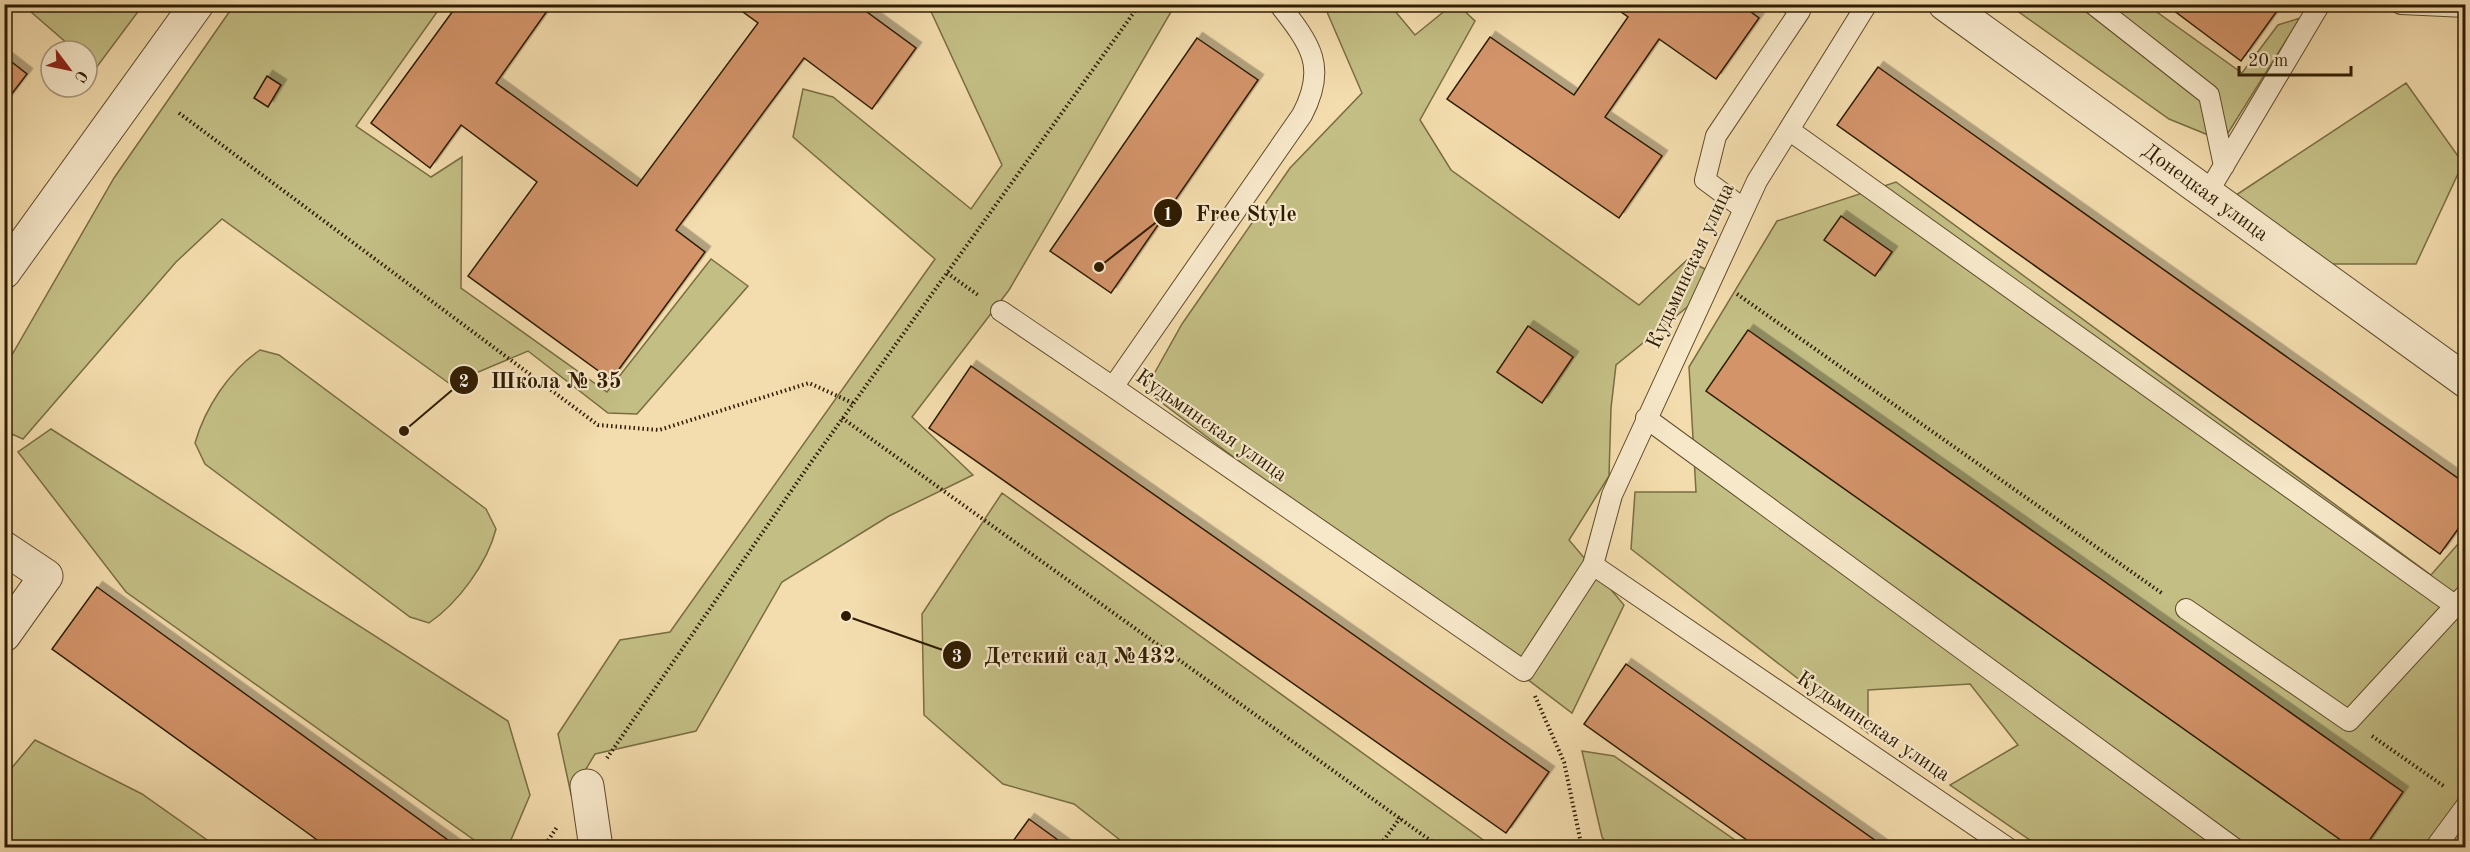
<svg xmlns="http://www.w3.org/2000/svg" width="2470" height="852" font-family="'Old Standard TT',serif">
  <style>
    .green { fill: #c3be84; stroke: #796d42; stroke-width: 1.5 }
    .building { fill: #d3946a; stroke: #2f1c00; stroke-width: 1.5; filter: url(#shadow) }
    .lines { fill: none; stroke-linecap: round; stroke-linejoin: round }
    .lane-casing { stroke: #604c2b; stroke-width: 22 }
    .street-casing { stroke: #604c2b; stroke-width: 35 }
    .path { stroke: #2f1c00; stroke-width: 4; stroke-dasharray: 1.5 3; stroke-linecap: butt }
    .lane { stroke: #f7e8ca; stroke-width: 20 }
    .street { stroke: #f7e8ca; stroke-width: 33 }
    .labels { text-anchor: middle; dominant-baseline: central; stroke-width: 4.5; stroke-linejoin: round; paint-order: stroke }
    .street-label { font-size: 21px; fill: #2f1c00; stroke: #f7e8ca }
    .leader { fill: none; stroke: #2f1c00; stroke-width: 2 }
    .callout-dot { fill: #2f1c00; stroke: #f7e8ca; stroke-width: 2 }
    .mark-label { font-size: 18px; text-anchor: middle; font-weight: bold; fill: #fff }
    .callout-label { font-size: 22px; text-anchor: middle; font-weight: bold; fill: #2f1c00; stroke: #f7e8ca; stroke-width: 4.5; stroke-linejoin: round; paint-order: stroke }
  </style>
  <defs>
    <filter id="shadow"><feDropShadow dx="5.5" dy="-5.5" stdDeviation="0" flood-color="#0004"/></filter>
  </defs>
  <rect width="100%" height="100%" fill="#f3dcad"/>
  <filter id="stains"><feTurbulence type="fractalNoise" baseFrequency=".00333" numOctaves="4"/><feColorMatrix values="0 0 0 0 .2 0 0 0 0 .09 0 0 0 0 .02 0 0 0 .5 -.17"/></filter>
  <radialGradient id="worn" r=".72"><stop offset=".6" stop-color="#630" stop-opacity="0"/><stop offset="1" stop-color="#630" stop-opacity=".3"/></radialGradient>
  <path class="green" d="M 23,5 L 143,5 L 96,68 L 87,60 L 87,51 L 76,51 Z
    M 234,5 L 442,5 L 356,126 L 431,177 L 462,157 L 461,288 L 607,392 L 711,259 L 748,286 L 637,414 L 608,413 L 528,351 L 450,384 L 222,219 L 176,262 L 23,439 L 5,431 L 5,367 L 114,178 Z
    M 928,5 L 1175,5 L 1009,290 L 912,417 L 973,475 L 889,516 L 782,582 L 696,731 L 595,754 L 571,794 L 558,734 L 620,640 L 670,632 L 935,259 L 793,137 L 803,89 L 833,97 L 971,209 L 1002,165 Z
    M 1324,5 L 1390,5 L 1415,35 L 1452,5 L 1458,5 L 1475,21 L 1420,120 L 1451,170 L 1639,305 L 1687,260 L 1723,278 L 1616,365 L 1611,408 L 1609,476 L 1569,540 L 1624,605 L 1572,713 L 1145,390 L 1182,324 L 1290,168 L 1362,93 Z
    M 2009,5 L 2147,5 L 2242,73 L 2278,25 L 2300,18 L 2223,141 L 2169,119 Z
    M 2406,83 L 2463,163 L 2416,264 L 2326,264 L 2230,199 Z
    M 1896,182 L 2431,575 L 2465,536 L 2465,847 L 2040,847 L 1950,785 L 2018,745 L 1970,684 L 1868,690 L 1868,733 L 1631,549 L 1635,492 L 1696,492 L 1689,367 L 1777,221 Z
    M 260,350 L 279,355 L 486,509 L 496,529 C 487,564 458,603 429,623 L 410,617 L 205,464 L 195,443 C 205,408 229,371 260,350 Z
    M 51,429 L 508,721 L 530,795 L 508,847 L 484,847 L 126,592 L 18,452 Z
    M 1002,493 L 1493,847 L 1129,847 L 1074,804 L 1003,784 L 924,715 L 922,614 Z
    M 35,740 L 142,794 L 217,847 L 5,847 L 5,776 Z
    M 1582,751 L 1614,756 L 1745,847 L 1609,847 L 1602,837 Z"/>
  <path class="building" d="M 458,4 L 552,4 L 496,83 L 637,186 L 758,23 L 732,4 L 856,4 L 916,48 L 872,109 L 804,58 L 676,230 L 705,252 L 611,380 L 468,276 L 537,182 L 461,125 L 430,168 L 371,123 Z
    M 1610,4 L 1740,4 L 1759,18 L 1716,79 L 1659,39 L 1605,117 L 1662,156 L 1619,218 L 1447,99 L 1490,37 L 1574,95 L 1628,17 Z
    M 2165,4 L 2282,4 L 2241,61 Z
    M 1197,38 L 1258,80 L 1111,293 L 1050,251 Z
    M 4,56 L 27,74 L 4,104 Z
    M 1878,67 L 2466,484 L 2466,518 L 2440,554 L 1837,125 Z
    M 267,76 L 281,85 L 268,107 L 254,98 Z
    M 1841,216 L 1892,252 L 1875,276 L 1824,240 Z
    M 1528,326 L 1573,357 L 1542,403 L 1497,372 Z
    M 1748,330 L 2403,792 L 2364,848 L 2352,848 L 1706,391 Z
    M 971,366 L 1549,772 L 1506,833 L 929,428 Z
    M 97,587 L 459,848 L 328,848 L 309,834 L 52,649 Z
    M 1626,664 L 1698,715 L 1886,848 L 1758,848 L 1584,724 Z
    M 1029,819 L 1069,848 L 1008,848 Z"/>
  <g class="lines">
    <g class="lane-casing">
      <path id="lane" d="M 1279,4 C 1310,44 1328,66 1302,115 L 1113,387 L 1524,671 L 1593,565 L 1612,495 L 1757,181 L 1867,4
        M 2093,4 L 2209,95 L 2224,166
        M 2401,4 L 2466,7
        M 1789,130 L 2453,604
        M 2207,194 L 2320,4
        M 1744,209 L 1705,180 L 1716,136 L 1800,11 L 1791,4
        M 1001,311 L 1113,387
        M 1646,418 L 2234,848
        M 1593,565 L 2008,848
        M 2186,609 L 2349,721 L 2466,594
        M 2435,848 L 2466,806"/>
    </g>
    <g class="street-casing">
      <path id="street" d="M 1945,4 L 2466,381
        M 4,272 L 197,4
        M 4,548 L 46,576 L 4,635
        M 587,786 L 596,848"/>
    </g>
    <path class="path" d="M 179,113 L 598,425 L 659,430 L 809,383 L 853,403
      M 947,273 L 978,295
      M 1737,294 L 2163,594
      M 842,418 L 1441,848
      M 1535,696 L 1564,762 L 1582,848
      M 2372,736 L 2445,787
      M 607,758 L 807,468 L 1140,4
      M 543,848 L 557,827
      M 1378,848 L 1400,818"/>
    <use href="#lane" class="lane"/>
    <use href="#street" class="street"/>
  </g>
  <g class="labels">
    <g class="street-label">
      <text transform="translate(2205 193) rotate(36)">Донецкая улица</text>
      <text transform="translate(1691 266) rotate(-65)">Кудьминская улица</text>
      <text transform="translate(1211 426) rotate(35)">Кудьминская улица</text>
      <text transform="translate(1873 727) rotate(34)">Кудьминская улица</text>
    </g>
  </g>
  <path class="leader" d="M1099 267L1168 213M404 431L464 380M846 616L957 655"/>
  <g class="callout-dot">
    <circle cx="1099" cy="267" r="6"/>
    <circle cx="404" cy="431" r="6"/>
    <circle cx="846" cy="616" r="6"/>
    <circle cx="1168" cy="213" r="15"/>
    <circle cx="464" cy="380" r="15"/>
    <circle cx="957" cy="655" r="15"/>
  </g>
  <g class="mark-label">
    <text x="1168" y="220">1</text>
    <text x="464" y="387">2</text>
    <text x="957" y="662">3</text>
  </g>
  <g class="callout-label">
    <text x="1246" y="221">Free Style</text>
    <text x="556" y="388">Школа № 35</text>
    <text x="1080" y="663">Детский сад №432</text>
  </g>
  <rect width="2470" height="852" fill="none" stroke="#f3dcad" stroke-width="24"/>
  <rect x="6" y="6" width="2458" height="840" fill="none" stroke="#2f1c00" stroke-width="3"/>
  <rect x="12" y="12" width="2446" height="828" fill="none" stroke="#2f1c00" stroke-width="1.5"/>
  <g transform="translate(69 69) rotate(122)"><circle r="28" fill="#f7e8ca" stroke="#a79679" stroke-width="1.5"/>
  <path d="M0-4.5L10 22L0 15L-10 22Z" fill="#8f2418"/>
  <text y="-9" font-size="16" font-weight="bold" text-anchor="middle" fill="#2f1c00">С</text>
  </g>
  <path d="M2239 66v9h112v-9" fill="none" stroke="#2f1c00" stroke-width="3"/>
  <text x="2248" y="66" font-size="18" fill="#2f1c00" stroke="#f7e8ca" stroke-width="4.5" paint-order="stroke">20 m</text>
  <rect width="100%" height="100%" filter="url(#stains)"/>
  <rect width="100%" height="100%" fill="url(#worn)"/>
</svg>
